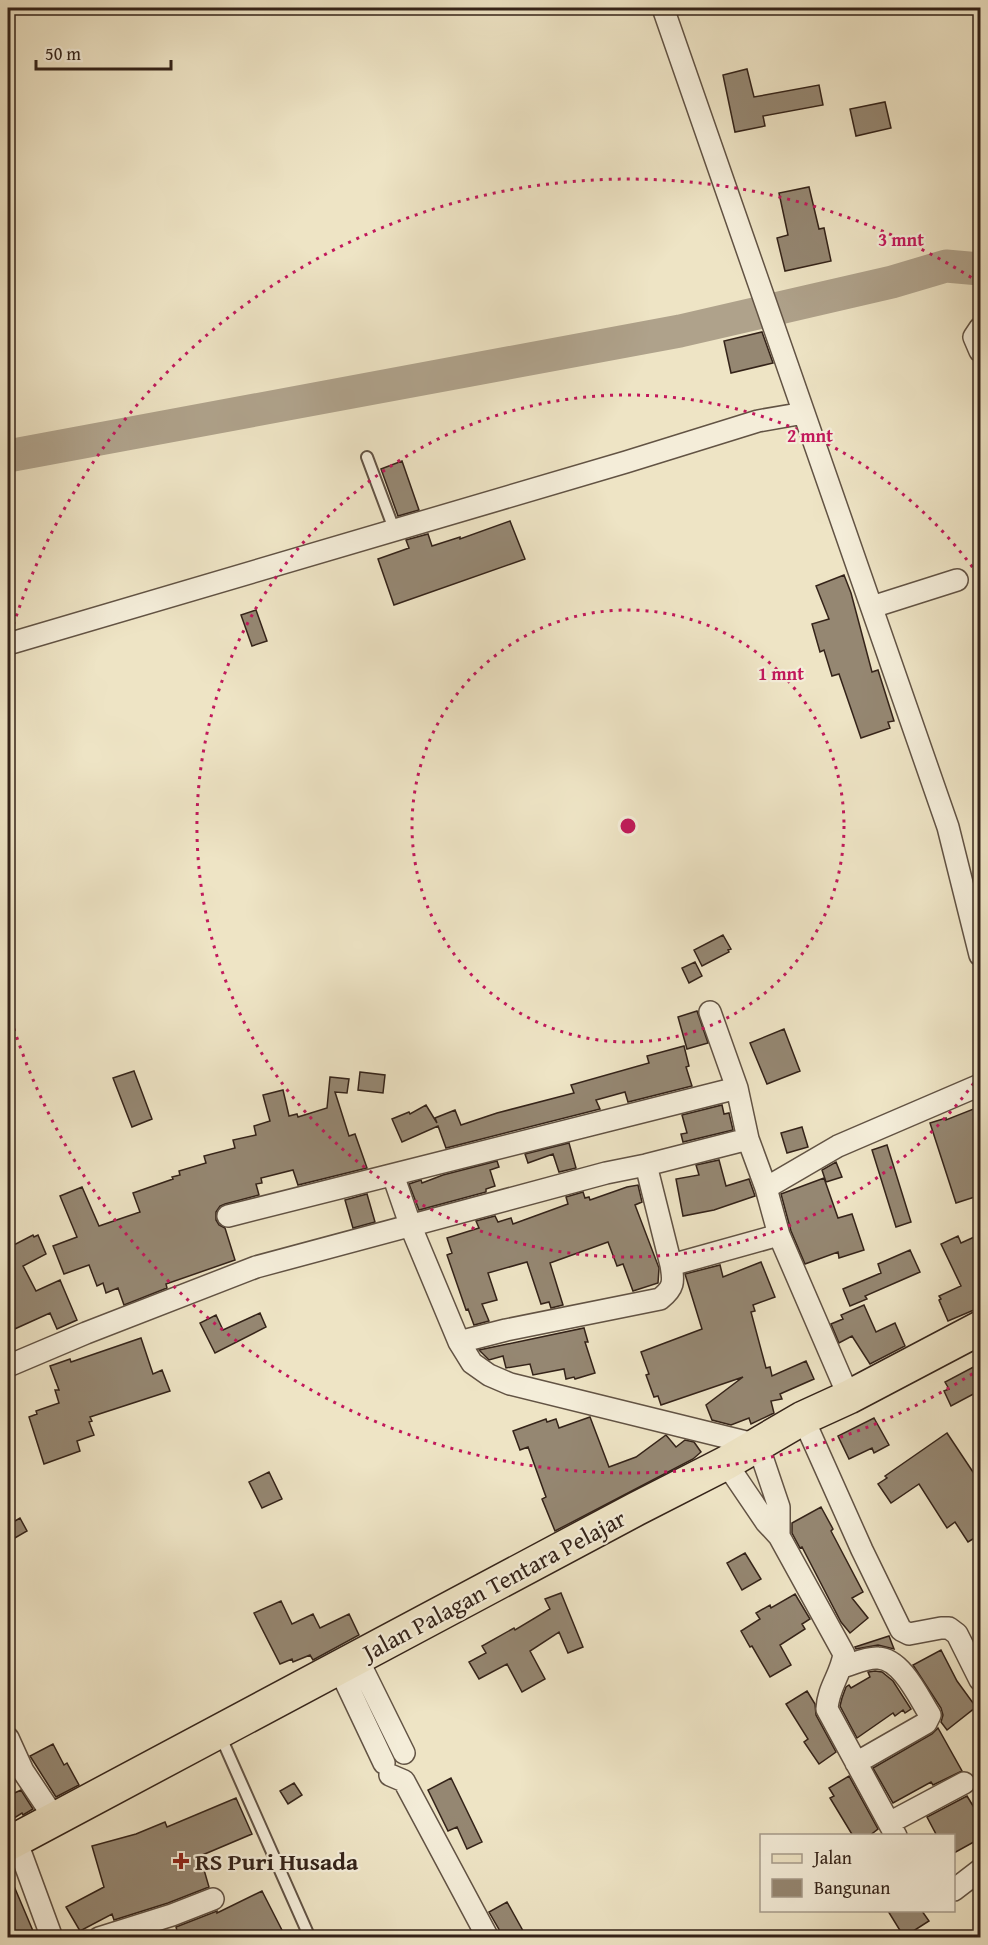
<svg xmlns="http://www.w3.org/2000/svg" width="988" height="1945" font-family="'Gentium Book Plus',serif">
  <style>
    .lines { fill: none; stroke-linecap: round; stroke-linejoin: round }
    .river { stroke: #afa28b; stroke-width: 33 }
    .building { fill: #958772; stroke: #342319; stroke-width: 1.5 }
    .service-casing { stroke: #625344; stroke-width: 14 }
    .minor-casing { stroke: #625344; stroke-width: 24 }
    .primary-casing { stroke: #342319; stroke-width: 36 }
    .service { stroke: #f4edd9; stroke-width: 10 }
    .minor { stroke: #f4edd9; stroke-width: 21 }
    .primary { stroke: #eee4c5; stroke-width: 33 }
    .ring { fill: none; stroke: #c2185b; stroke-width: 3; stroke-dasharray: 3 6 }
    .poi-dot { fill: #8f2418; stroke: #f4edd9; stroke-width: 2 }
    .labels { text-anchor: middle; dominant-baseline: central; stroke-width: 4.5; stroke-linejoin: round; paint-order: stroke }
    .street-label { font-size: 24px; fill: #342319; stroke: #f4edd9 }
    .poi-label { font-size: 24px; font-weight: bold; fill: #342319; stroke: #f4edd9; text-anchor: start }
    .centre { fill: #c2185b; stroke: #f4edd9; stroke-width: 3 }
    .ring-label { font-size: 18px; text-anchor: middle; font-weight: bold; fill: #c2185b; stroke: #f4edd9; stroke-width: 4.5; stroke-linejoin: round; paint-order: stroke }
  </style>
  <rect width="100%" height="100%" fill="#eee4c5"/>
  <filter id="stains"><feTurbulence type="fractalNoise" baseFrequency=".00333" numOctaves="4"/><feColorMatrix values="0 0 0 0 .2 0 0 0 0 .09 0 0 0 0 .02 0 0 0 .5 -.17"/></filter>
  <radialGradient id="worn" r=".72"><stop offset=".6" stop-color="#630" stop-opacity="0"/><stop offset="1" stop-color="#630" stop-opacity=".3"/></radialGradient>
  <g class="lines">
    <path class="river" d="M 8,456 L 680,331 L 892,282 L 946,266 L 980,269"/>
  </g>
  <path class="building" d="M 747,69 L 754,97 L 819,85 L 823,105 L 763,116 L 765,126 L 735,132 L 723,75 Z
    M 885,102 L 891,128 L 856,136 L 850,109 Z
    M 809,187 L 819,229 L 824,228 L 831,261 L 785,271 L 777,238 L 788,235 L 779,193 Z
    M 762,332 L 773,363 L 731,373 L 724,341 Z
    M 402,461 L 419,510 L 398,516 L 381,469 Z
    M 510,521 L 525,559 L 394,605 L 378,559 L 409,548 L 406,540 L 428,534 L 432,546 L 460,537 L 460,539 Z
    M 844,575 L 851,593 L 872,672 L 878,670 L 894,721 L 888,722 L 890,728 L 861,738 L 839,674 L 832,676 L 824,650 L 820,652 L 812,624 L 829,619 L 816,586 Z
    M 256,610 L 267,641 L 252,646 L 241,615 Z
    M 723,935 L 731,949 L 728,950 L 729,952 L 702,966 L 694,950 Z
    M 695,962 L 702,976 L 689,983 L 682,968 Z
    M 697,1011 L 708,1043 L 687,1049 L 678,1017 Z
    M 784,1029 L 800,1071 L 767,1084 L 750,1043 Z
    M 684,1046 L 689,1066 L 686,1067 L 692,1086 L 628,1102 L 625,1092 L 596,1100 L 600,1109 L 446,1148 L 438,1126 L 402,1142 L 392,1119 L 409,1112 L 410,1114 L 426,1105 L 437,1123 L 435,1118 L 455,1110 L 461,1125 L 497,1113 L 574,1093 L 571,1085 L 649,1063 L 647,1056 Z
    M 134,1071 L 152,1119 L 132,1127 L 113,1078 Z
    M 360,1072 L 385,1075 L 383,1093 L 358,1090 Z
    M 330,1077 L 349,1079 L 347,1093 L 335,1092 L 349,1136 L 355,1134 L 367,1168 L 298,1185 L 293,1170 L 261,1178 L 262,1183 L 256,1184 L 259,1195 L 225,1204 L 220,1206 L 216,1212 L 216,1220 L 219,1225 L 225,1228 L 235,1260 L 166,1284 L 167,1288 L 124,1305 L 118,1288 L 106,1293 L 103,1283 L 97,1286 L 89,1265 L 64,1274 L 53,1246 L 77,1237 L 60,1196 L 82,1187 L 99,1226 L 140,1212 L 133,1193 L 173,1179 L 172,1177 L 180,1175 L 179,1171 L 206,1163 L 204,1156 L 235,1148 L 233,1140 L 256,1135 L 254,1126 L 270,1121 L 263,1095 L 283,1090 L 289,1116 L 297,1114 L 298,1117 L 327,1108 Z
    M 722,1105 L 724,1114 L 729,1113 L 733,1130 L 683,1142 L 681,1134 L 687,1133 L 682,1115 Z
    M 981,1106 L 981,1195 L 956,1203 L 930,1123 L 946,1118 L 946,1120 Z
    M 802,1127 L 808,1147 L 787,1153 L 781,1133 Z
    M 569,1143 L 576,1168 L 559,1172 L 553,1154 L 528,1163 L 525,1154 Z
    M 887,1145 L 911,1222 L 896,1227 L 872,1150 Z
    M 719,1160 L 726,1186 L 749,1179 L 755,1196 L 714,1210 L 683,1216 L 676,1179 L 699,1175 L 696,1165 Z
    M 497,1161 L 499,1167 L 490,1170 L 495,1186 L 486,1189 L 486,1192 L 419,1210 L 409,1184 L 421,1180 L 422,1183 L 443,1175 Z
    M 836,1162 L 842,1177 L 826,1182 L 822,1170 Z
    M 824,1178 L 838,1218 L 852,1214 L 864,1250 L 839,1258 L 838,1252 L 805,1264 L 791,1231 L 781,1194 Z
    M 638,1185 L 642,1202 L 635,1205 L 659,1268 L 658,1283 L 633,1291 L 623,1264 L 617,1266 L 608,1242 L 550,1263 L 563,1305 L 551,1308 L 549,1302 L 541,1304 L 527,1262 L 488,1273 L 497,1300 L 482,1304 L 489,1321 L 474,1325 L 468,1309 L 466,1310 L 447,1255 L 452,1253 L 447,1238 L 479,1228 L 476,1221 L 495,1216 L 498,1222 L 511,1218 L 513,1224 L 568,1204 L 566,1197 L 583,1192 L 585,1198 L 589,1197 L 590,1200 L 627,1187 Z
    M 367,1194 L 375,1222 L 353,1228 L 345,1200 Z
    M 981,1234 L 981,1307 L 948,1321 L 939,1300 L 941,1299 L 939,1296 L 961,1286 L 941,1244 L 958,1236 L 961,1243 Z
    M 33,1235 L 34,1237 L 38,1235 L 46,1254 L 23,1266 L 36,1291 L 60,1280 L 77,1320 L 57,1329 L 50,1313 L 8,1332 L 8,1236 L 12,1246 Z
    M 910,1250 L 920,1272 L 865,1296 L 867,1299 L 850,1306 L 843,1289 L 881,1273 L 878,1264 Z
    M 761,1262 L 775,1297 L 753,1305 L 755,1311 L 751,1312 L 766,1368 L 770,1367 L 772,1376 L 806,1361 L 814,1379 L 780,1394 L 782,1399 L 771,1401 L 774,1413 L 751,1424 L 749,1418 L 731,1425 L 712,1420 L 706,1405 L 743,1377 L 661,1405 L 658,1396 L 654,1397 L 646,1375 L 649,1374 L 641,1352 L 702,1329 L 685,1274 L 720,1265 L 723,1277 Z
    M 864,1305 L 876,1332 L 895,1323 L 905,1346 L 870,1364 L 852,1336 L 839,1343 L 831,1324 L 843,1319 L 841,1315 Z
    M 260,1313 L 266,1327 L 215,1353 L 200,1323 L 216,1315 L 223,1330 Z
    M 584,1328 L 588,1342 L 585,1342 L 595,1373 L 575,1379 L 574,1377 L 566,1379 L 564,1369 L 533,1375 L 530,1364 L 506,1368 L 503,1356 L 489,1360 L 479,1350 Z
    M 141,1338 L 153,1374 L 162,1370 L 170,1391 L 90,1417 L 92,1421 L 89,1422 L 94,1435 L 77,1441 L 80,1451 L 44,1464 L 29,1417 L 37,1414 L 36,1411 L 59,1403 L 55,1390 L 59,1390 L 50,1366 L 70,1359 L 71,1362 Z
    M 981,1363 L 981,1390 L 951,1406 L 944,1391 L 949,1389 L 945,1382 Z
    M 590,1417 L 609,1467 L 636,1457 L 666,1435 L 676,1447 L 685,1440 L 694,1442 L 701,1452 L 693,1459 L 555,1531 L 542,1499 L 546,1497 L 528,1447 L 520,1450 L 513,1431 L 546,1419 L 547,1422 L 556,1419 L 559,1428 Z
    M 874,1418 L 889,1445 L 874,1453 L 872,1448 L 849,1459 L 838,1436 Z
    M 947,1433 L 981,1484 L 981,1534 L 968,1542 L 955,1522 L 947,1528 L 919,1484 L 891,1503 L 878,1484 L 887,1478 L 885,1476 Z
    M 269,1472 L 282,1499 L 262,1508 L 249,1482 Z
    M 821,1507 L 833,1529 L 831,1531 L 863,1592 L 852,1598 L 868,1618 L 850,1633 L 841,1622 L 802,1547 L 800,1548 L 792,1533 L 792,1523 Z
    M 20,1518 L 27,1531 L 8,1542 L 8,1525 Z
    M 745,1553 L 761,1579 L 742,1590 L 727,1563 Z
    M 561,1593 L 583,1647 L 568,1653 L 559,1632 L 530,1651 L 545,1679 L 522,1692 L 507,1664 L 479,1679 L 469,1662 L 486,1653 L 482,1646 L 514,1628 L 515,1630 L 550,1609 L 545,1599 Z
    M 795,1594 L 810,1619 L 802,1624 L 805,1629 L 780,1645 L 791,1665 L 770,1677 L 752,1646 L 750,1647 L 741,1631 L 760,1619 L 756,1613 L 770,1605 L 771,1608 Z
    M 281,1601 L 292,1624 L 313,1614 L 320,1628 L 349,1614 L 359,1635 L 313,1660 L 310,1655 L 293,1662 L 292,1659 L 280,1664 L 254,1613 Z
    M 889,1636 L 894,1649 L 878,1645 L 856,1649 L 855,1647 Z
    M 941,1650 L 957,1681 L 976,1707 L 947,1730 L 941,1722 L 943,1715 L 941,1708 L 913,1665 Z
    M 875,1671 L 882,1672 L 893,1681 L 911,1709 L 905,1713 L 903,1710 L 895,1716 L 893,1713 L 857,1738 L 840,1706 L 842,1698 L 846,1687 L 849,1685 L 851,1688 L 870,1677 L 868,1672 Z
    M 807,1691 L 815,1704 L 816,1715 L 836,1752 L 819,1764 L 804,1742 L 808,1739 L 786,1704 Z
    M 938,1728 L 962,1771 L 933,1785 L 931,1782 L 893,1803 L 873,1768 L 932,1734 Z
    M 53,1744 L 64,1765 L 67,1763 L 79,1785 L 56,1797 L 30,1756 Z
    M 849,1776 L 878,1829 L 869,1836 L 853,1836 L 830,1798 L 834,1796 L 829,1788 Z
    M 451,1778 L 482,1842 L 467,1849 L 457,1827 L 448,1831 L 428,1790 Z
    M 294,1783 L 302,1795 L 288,1804 L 280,1791 Z
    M 21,1790 L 33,1809 L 23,1815 L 22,1813 L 8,1822 L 8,1796 Z
    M 967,1796 L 981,1819 L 981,1838 L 954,1853 L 954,1836 L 937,1836 L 927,1817 Z
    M 236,1798 L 252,1834 L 200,1856 L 209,1887 L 168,1903 L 114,1920 L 112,1914 L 80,1931 L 66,1907 L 104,1887 L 92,1846 L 136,1834 L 165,1822 L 167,1827 Z
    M 8,1872 L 36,1938 L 8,1938 Z
    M 262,1891 L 286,1938 L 179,1938 L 176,1927 L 217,1911 L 217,1913 Z
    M 507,1902 L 527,1938 L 504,1938 L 489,1912 Z
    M 888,1911 L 922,1911 L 929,1921 L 904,1937 Z"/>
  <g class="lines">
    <g class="service-casing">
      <path id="service" d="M 367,457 L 394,529
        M 220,1735 L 310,1938"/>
    </g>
    <g class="minor-casing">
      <path id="minor" d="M 663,8 L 948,827 L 980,955
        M 980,328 L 974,337 L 980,351
        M 872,607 L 957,580
        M 8,644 L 626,462 L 758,421 L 804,413
        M 710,1012 L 737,1088 L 748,1139 L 766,1188 L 779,1235 L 849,1397
        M 393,1175 L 411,1227 L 459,1342 L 472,1363 L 489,1375 L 510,1384 L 758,1445 L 779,1507 L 779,1536
        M 766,1188 L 838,1146 L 980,1085
        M 228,1216 L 737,1088
        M 671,1265 L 779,1235
        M 459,1342 L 506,1330 L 660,1299 C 674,1288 674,1282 671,1265 L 646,1165
        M 8,1366 L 86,1333 L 256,1267 L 606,1173 L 646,1165 L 748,1139
        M 803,1418 L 862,1550 L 901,1630 L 909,1634 L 941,1628 L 949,1628 L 957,1634 L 980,1680
        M 726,1463 L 766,1522 L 779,1536 L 844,1654 C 841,1675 828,1687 827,1709 L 896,1836
        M 357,1658 L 404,1753
        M 842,1667 C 853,1664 867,1657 878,1658 C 902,1659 919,1698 930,1715 L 926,1723 L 856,1763
        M 339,1668 L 384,1763
        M 8,1738 L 23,1771 L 55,1819
        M 390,1775 L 404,1781 L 488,1938
        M 889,1823 L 964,1783
        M 16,1840 L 52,1938
        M 954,1890 L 980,1870
        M 99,1938 L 172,1915 L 213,1899"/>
    </g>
    <g class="primary-casing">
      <path id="primary" d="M 8,1844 L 636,1509 L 726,1463 L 803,1418 L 849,1397 L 980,1328"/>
    </g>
    <use href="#service" class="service"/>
    <use href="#minor" class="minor"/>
    <use href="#primary" class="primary"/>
  </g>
  <g class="ring">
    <circle cx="628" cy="826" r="216"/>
    <path d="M979 1076A431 431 0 1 1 979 576"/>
    <path d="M980 1369A647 647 0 0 1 8 1010M8 642A647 647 0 0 1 980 283"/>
  </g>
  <path class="poi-dot" d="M178 1852h6v6h6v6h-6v6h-6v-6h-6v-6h6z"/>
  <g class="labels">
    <g class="street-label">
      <text transform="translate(494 1585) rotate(-28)">Jalan Palagan Tentara Pelajar</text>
    </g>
    <g class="poi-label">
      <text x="195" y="1861">RS Puri Husada</text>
    </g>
  </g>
  <circle cx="628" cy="826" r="9" class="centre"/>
  <g class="ring-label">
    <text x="901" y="246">3 mnt</text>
    <text x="810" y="442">2 mnt</text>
    <text x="781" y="680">1 mnt</text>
  </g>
  <rect width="988" height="1945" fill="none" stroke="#eee4c5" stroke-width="30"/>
  <rect x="9" y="9" width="970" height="1927" fill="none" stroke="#342319" stroke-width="3"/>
  <rect x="15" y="15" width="958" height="1915" fill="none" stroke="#342319" stroke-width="1.5"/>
  <rect x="760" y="1834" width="195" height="78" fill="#f4edd9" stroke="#a79c8c" stroke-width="1.5"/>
  <rect x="772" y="1854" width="30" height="9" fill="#eee4c5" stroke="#a79c8c" stroke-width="1.5"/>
  <text x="814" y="1864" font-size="18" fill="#342319">Jalan</text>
  <rect x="772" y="1879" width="30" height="18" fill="#958772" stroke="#a79c8c" stroke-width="1.5"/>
  <text x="814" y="1894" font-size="18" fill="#342319">Bangunan</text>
  <path d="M36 60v9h135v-9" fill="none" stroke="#342319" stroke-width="3"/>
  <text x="45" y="60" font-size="18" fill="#342319" stroke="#f4edd9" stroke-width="4.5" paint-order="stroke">50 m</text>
  <rect width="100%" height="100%" filter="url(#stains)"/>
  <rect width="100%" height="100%" fill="url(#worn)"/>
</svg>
